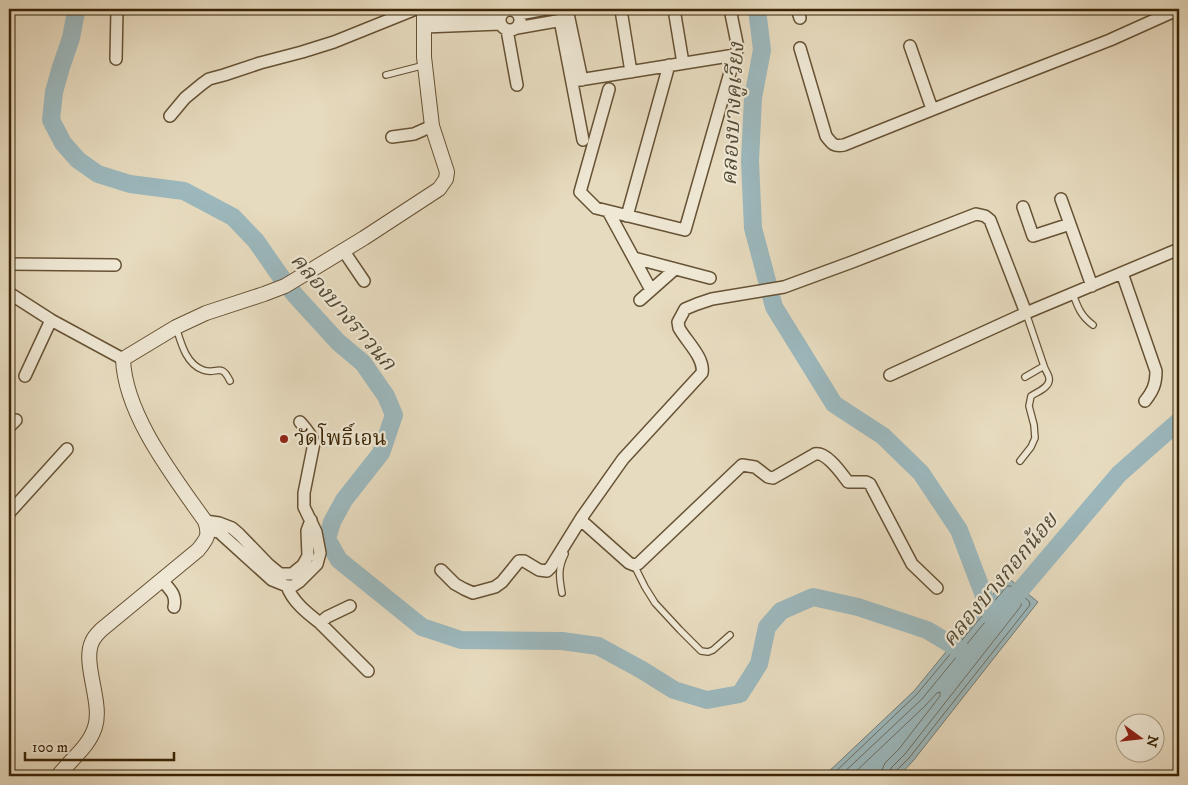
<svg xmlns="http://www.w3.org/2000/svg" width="1188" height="785" font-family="'IM FELL DW Pica','Noto Serif Thai',serif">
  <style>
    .water { fill: #9cb8bd; stroke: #757d74 }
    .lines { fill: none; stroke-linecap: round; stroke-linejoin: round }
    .shore { stroke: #6c6e62; stroke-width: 1 }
    .river { stroke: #9cb8bd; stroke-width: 18 }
    .service-casing { stroke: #665234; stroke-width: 8 }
    .minor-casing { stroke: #665234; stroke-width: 14 }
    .tertiary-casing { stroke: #665234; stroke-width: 16 }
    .service { stroke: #efe8d5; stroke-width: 5.5 }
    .minor { stroke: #efe8d5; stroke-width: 11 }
    .tertiary { stroke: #efe8d5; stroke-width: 14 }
    .poi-dot { fill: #8f2418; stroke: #efe8d5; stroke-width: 2 }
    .labels { text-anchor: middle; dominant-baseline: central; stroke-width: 4.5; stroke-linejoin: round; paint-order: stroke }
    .poi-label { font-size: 21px; fill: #3b2506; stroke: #efe8d5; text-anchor: start }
    .water-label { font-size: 22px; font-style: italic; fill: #534a34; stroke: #efe8d5 }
  </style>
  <rect width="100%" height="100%" fill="#e7dbbf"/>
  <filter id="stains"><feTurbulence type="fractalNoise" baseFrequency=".004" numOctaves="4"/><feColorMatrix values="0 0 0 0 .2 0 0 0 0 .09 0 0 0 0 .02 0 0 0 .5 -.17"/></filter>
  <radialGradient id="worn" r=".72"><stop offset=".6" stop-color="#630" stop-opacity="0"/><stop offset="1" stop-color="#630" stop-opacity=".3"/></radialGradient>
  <path class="water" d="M 1007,577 L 1038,602 L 913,761 L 899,776 L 824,776 L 914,691 Z"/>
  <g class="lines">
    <path class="shore" d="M 831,776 L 917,694 L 1007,586 L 1010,586 L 1029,601 L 1030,605 L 909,758 L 896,771 L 895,776
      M 840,776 L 922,699 L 1007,595 L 1011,595 L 1021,603 L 1021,606 L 905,754 L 891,768 L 889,776
      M 851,776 L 926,705 L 937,693 L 940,692 L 940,696 L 899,749 L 885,763 L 882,770 L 882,776"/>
    <path class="river" d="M 74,9 L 76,12 L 71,38 L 61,67 L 54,92 L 51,120 L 63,143 L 78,160 L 98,174 L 130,184 L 184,191 L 233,217 L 256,241 L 281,277 L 295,295 L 338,342 L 363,363 L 386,396 L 394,415 L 381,453 L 344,500 L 332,522 L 327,539 L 339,560 L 422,627 L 461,640 L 562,641 L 598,646 L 642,670 L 674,690 L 707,700 L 740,694 L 759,664 L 767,627 L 781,611 L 813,597 L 858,607 L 927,630 L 967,654
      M 757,9 L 762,50 L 753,98 L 750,161 L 753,228 L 774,307 L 834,404 L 883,436 L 921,473 L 959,530 L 994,622
      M 1007,606 L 1119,474 L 1179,421"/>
    <g class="service-casing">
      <path id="service" d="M 386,75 L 425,65
        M 1073,294 C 1078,308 1081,316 1093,325
        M 176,327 C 181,343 186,364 203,370 C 217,375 221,362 230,381
        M 1025,377 L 1044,366 L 1026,313
        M 1020,461 L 1031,447 L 1035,438 L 1034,425 L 1029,406 L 1031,396 C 1037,392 1051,387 1049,378 C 1049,375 1045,370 1044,366
        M 634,565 L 645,587 L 655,603 L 680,630 L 701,651 L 708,652 L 713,650 L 730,635
        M 562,593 C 559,577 558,568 565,554"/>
    </g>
    <g class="minor-casing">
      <path id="minor" d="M 567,9 L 582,80
        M 674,9 L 683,63
        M 730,9 L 738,48 L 735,55
        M 797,9 L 800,18
        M500 20a10 10 0 1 1 20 0a10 10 0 1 1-20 0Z
        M 621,10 L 631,72
        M 519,14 L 546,9
        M 424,16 L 501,14
        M 560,20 L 583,140
        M 424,27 L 500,24
        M 517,28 L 568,19
        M 507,30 L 517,85
        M 910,46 L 932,109
        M 800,48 L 826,136 C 832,144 834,147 844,145 L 974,93 L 1110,40 L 1179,9
        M 116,59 L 117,9
        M 573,81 L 735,55 L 685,230 L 596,208 L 580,192 L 609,89
        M 170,116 L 185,98 L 202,84 L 209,79 L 224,75 L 260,63 L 302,52 L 334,42 L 416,9
        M 392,137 L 414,134 L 432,126
        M 1061,199 L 1092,286
        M 1023,207 L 1033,236 L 1070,224
        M 608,211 L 651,290
        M 627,216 L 669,65
        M 343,250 L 364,281
        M 634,258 L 710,278
        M 9,264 L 115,265
        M 1122,273 L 1156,371 C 1156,384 1153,391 1145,401
        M 9,293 L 51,320 L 123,359
        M 640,300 L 675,269
        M 890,375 L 1026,313
        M 25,376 L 51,320
        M 9,427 L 16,420
        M 9,513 L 67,449
        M 205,521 L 219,523 L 232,528 L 239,534 L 269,565 L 280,574 L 292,574 L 303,565 L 308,556 L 307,531 L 311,520
        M 208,530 L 219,532 L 272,580 L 287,586 L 293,586 L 299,582 L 317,564 L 320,553 L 316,532 L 304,507 L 304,493 L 314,443 C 311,434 306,429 300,422
        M 441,570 L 455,584 L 464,589 L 473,593 L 495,587 L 502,582 L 519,561 L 524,561 L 539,570 L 547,571 L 551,567 L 582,517
        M 162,580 C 169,589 177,594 174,607
        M 287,586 C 292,601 307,613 320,623 L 327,617 L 350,606
        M 937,588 L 912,564 L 870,484 L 866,482 L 848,482 C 841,473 827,452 815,454 L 773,478 L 768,477 L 755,467 L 742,465 L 638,564 L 634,565 L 629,563 L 583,522 L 582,517 L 623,459 L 702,373 C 705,358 686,341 679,328 L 678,322 L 685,309 L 697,304 L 712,299 L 784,287 L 852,262 L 976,214 L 985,216 L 990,220 L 1026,313 L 1179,249
        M 320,623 L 368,671"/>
    </g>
    <g class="tertiary-casing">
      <path id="tertiary" d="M 58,776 C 70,760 89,747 95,727 C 103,703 82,663 92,642 C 94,637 98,633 101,630 L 198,550 C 207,539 210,535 205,521 C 174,477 125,415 123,359 L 176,327 L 206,313 L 264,294 L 285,286 L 364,238 L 439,189 L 446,179 L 447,172 L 432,126 L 424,57 L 424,9"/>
    </g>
    <use href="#service" class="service"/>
    <use href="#minor" class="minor"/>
    <use href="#tertiary" class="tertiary"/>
  </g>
  <circle class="poi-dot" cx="284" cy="439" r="5"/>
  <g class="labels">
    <g class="poi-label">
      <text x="294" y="439">วัดโพธิ์เอน</text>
    </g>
    <g class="water-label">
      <text transform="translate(733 114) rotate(-87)">คลองบางคูเวียง</text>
      <text transform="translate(343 312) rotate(49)">คลองบางราวนก</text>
      <text transform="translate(1000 580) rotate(-50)">คลองบางกอกน้อย</text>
    </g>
  </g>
  <rect width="1188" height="785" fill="none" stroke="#e7dbbf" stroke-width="30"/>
  <rect x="10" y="10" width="1168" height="765" fill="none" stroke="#3b2506" stroke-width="2.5"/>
  <rect x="15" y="15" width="1158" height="755" fill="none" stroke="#3b2506"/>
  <g transform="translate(1140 738) rotate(105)"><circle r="24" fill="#efe8d5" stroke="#a79a82"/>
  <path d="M0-4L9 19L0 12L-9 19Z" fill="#8f2418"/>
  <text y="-8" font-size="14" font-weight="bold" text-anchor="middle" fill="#3b2506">N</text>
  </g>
  <path d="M25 752v8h149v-8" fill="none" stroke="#3b2506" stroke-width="2.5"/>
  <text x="32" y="752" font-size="15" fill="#3b2506" stroke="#efe8d5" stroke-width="4" paint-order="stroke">100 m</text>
  <rect width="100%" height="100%" filter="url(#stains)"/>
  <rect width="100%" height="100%" fill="url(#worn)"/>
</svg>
